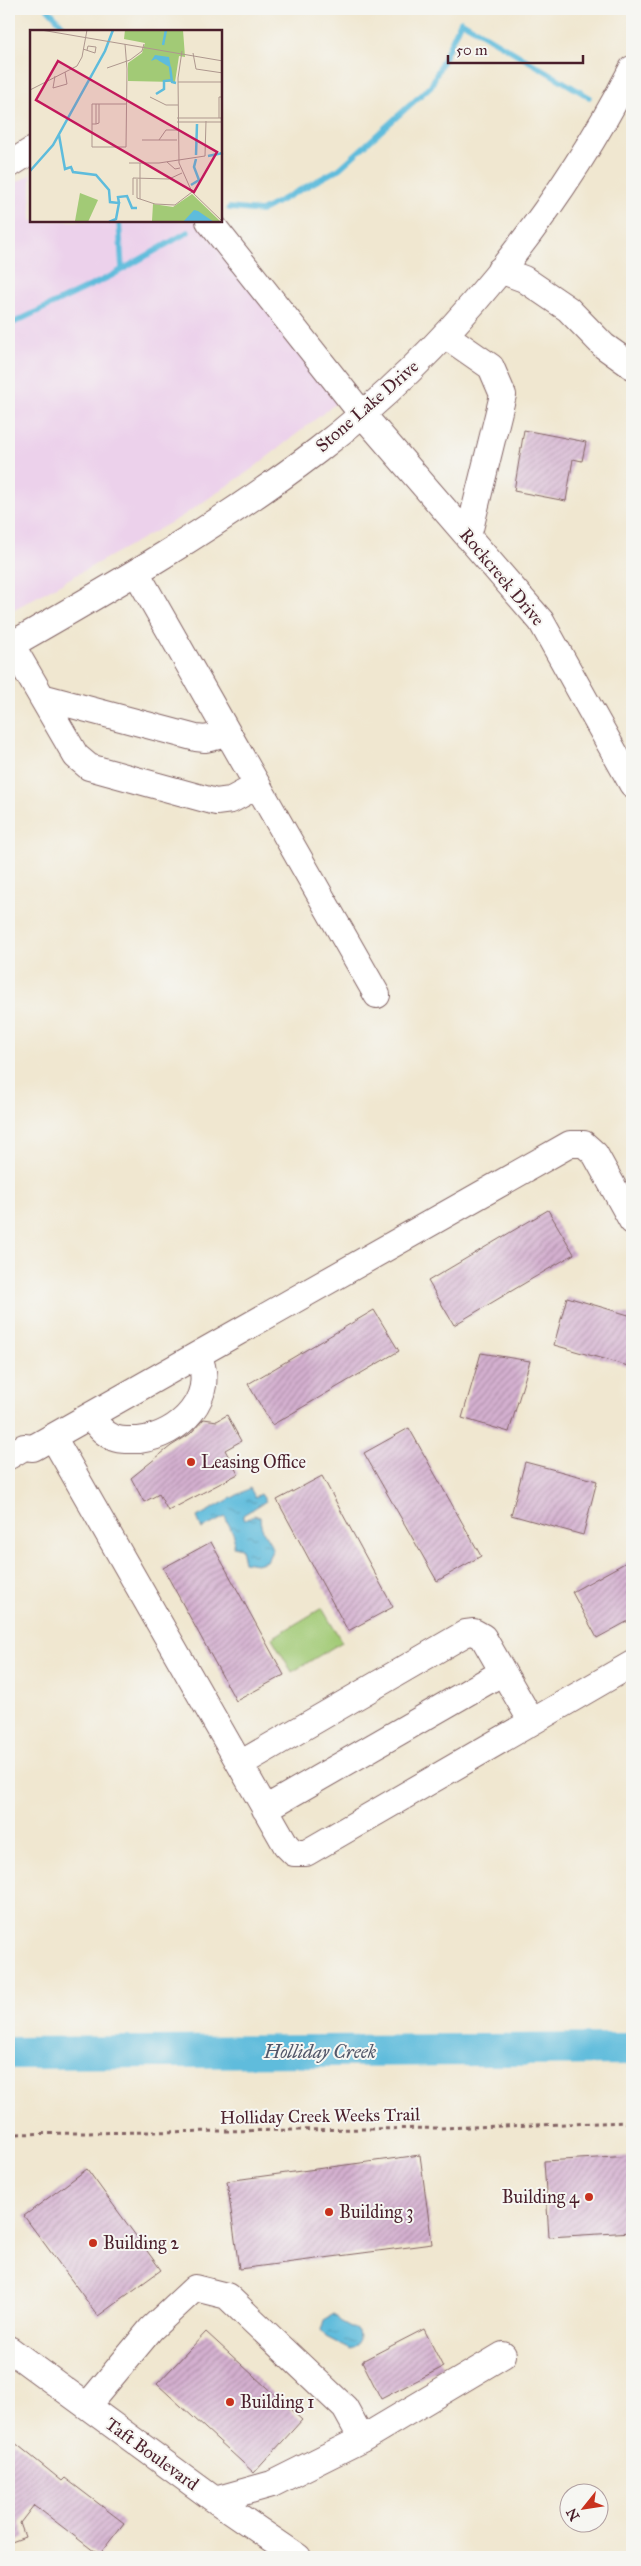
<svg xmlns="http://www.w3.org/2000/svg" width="641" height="2566" font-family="'IM FELL Great Primer',serif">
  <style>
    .built { fill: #ecd1eb }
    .garden { fill: #a2ca76; stroke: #767450 }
    .water { fill: url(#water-ripples); stroke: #546e84 }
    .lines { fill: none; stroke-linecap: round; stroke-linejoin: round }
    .stream { stroke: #5ebcdc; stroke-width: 5.5 }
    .river { stroke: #5ebcdc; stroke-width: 32 }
    .building { fill: url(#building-hatch) }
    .minor-casing { stroke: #846565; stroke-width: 28 }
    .path { stroke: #846565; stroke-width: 3; stroke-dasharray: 4 4; stroke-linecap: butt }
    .minor { stroke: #fff; stroke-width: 26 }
    .poi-dot { fill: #c8321e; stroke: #f6f6f2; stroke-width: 2 }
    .labels { text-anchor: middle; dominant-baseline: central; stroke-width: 4; stroke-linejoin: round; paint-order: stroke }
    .street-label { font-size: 18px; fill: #4a1f2b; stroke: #f6f6f2 }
    .poi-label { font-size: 18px; fill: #4a1f2b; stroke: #f6f6f2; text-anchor: start }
    .water-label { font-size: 19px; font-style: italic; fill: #515669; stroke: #f6f6f2 }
    .inset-river { fill: none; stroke: #5ebcdc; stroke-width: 2.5 }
    .inset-road { fill: none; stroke: #ae978e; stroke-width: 1 }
    .view { fill: #c2185b; fill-opacity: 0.15; stroke: #c2185b; stroke-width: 2.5 }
    .inset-edge { fill: none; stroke: #4a1f2b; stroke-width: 2.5 }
  </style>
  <defs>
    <pattern id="water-ripples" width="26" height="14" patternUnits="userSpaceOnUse" patternTransform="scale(1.25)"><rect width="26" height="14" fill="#5ebcdc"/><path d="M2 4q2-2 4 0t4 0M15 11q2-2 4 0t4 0" fill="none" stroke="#5098b3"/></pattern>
    <pattern id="building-hatch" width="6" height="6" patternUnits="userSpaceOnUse" patternTransform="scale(1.25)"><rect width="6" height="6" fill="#d4b0d0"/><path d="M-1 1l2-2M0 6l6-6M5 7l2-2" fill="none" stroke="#ae8fa9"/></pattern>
  </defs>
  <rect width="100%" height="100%" fill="#f6f6f2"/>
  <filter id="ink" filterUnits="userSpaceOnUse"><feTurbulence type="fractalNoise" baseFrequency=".02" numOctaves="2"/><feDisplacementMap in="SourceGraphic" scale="10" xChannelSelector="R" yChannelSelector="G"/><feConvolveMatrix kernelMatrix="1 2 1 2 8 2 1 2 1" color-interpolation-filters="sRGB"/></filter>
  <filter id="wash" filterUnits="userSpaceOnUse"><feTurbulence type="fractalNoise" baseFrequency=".0096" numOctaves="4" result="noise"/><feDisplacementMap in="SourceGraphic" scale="20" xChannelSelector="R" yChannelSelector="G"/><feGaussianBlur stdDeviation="1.12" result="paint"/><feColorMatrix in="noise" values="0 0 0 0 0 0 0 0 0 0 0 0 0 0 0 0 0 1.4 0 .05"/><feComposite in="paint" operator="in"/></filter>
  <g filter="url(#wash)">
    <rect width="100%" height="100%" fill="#f0e7d0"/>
    <path class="built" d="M 31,174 L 31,221 L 197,221 L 340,400 L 252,469 L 181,517 L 9,612 L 9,187 Z"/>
    <path class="garden" d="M 322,1608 L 342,1642 L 292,1672 L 272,1638 Z"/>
    <path class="water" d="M 250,1488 L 255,1497 L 261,1494 L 266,1501 L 243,1515 L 243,1519 L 245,1520 L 254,1515 L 260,1517 C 260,1531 268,1537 273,1549 L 267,1561 L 256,1564 L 244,1562 L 241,1548 L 233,1546 L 234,1535 L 225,1517 L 202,1529 L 197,1517 Z
      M 334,2314 L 340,2321 L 358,2331 C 360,2340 359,2345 351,2350 L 326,2337 L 321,2330 L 324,2320 Z"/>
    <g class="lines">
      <path class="stream" d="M 48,9 L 68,31
        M 229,208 L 261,211 L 339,169 L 431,86 L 461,21 L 589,97
        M 119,221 L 122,269
        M 9,325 L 111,276 L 188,232"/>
      <path class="river" d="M 9,2053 L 632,2049"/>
    </g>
    <g id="blocks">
      <path class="building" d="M 524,430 L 586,442 L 582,461 L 573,459 L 566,501 L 514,491 Z
        M 548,1210 L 574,1254 L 454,1325 L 428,1281 Z
        M 567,1297 L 632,1316 L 632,1351 L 628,1366 L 554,1345 Z
        M 374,1310 L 399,1351 L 272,1425 L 248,1384 Z
        M 481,1353 L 530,1361 L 509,1432 L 462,1418 Z
        M 227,1415 L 241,1441 L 225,1450 L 238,1474 L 168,1511 L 159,1494 L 144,1502 L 131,1478 L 171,1446 L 190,1434 L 204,1419 L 217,1421 Z
        M 409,1428 L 481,1556 L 437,1581 L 364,1453 Z
        M 525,1462 L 597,1481 L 583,1535 L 511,1515 Z
        M 322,1476 L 393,1607 L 348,1631 L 277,1500 Z
        M 211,1542 L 284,1675 L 236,1701 L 163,1568 Z
        M 632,1559 L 632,1619 L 597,1638 L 572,1592 Z
        M 420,2155 L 432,2244 L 239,2269 L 227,2181 Z
        M 632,2156 L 632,2232 L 549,2237 L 544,2161 Z
        M 87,2169 L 161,2270 L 98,2316 L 24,2216 Z
        M 424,2329 L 443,2367 L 381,2399 L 362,2361 Z
        M 206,2332 L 302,2420 L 254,2473 L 157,2384 Z
        M 9,2438 L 62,2481 L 65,2478 L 124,2523 L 99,2555 L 34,2505 L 20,2523 L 25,2537 L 9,2543 Z"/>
    </g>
  </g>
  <g filter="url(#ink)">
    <use href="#blocks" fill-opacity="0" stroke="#846565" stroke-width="1"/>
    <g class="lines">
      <g class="minor-casing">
        <path id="minor" d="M 9,165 L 31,151
          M 209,221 L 362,414 L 541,621 L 632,784
          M 500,270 L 524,279 L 568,309 L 604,346 L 632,366
          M 445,335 L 491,367 L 503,395 L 468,537
          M 136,572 L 377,995
          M 11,644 L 76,756 L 89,767 L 216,802 L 231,800 L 257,786
          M 9,646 C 114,586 220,525 317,451 C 447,352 557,214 632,69
          M 42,697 L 196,738 L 205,739 L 228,734
          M 91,1416 C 97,1425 102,1432 112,1437 C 119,1441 131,1440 139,1440 C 180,1435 218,1397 198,1355
          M 53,1437 L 286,1845 L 294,1853 L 306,1853 L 632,1664
          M 9,1456 L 24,1447 L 33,1448 L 570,1144 L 584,1144 L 595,1154 L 632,1221
          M 240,1764 L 466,1633 L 474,1632 L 483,1637 L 503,1672
          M 265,1809 L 503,1672 L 532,1722
          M 9,2349 L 215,2500 L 298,2557
          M 87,2406 L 151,2329 L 195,2288 L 227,2296 L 345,2408 L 362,2439 L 272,2484 L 215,2500
          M 362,2439 L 503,2355"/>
      </g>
      <path class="path" d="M 9,2134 L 438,2128 L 632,2122"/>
      <use href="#minor" class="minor"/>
    </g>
  </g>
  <g class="poi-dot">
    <circle cx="191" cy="1462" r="5"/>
    <circle cx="589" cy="2197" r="5"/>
    <circle cx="329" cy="2212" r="5"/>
    <circle cx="93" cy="2243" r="5"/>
    <circle cx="230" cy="2402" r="5"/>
  </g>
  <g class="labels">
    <g class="street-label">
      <text transform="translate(367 406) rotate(-41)">Stone Lake Drive</text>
      <text transform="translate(502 577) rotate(50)">Rockcreek Drive</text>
      <text transform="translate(320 2116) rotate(-1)">Holliday Creek Weeks Trail</text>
      <text transform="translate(152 2454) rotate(36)">Taft Boulevard</text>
    </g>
    <g class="poi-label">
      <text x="201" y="1462">Leasing Office</text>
      <text x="579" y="2197" text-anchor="end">Building 4</text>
      <text x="339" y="2212">Building 3</text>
      <text x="103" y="2243">Building 2</text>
      <text x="240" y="2402">Building 1</text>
    </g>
    <g class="water-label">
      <text x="320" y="2051">Holliday Creek</text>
    </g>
  </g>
  <g transform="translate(30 30)">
    <rect width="192" height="192" fill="#f0e7d0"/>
    <path d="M 95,0 L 153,0 L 155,27 L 149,26 L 145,52 L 98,51 L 98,33 L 112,23 L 115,13 L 94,9 ZM 162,164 L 191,192 L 122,191 L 123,174 L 143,177 Z" fill="#a2ca76"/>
    <path d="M 50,163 L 68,170 L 58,192 L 45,191 Z" fill="#a2ca76"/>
    <path d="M 125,25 L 139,27 L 141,38 L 126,29 L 121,31 ZM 164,180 L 168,181 L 184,192 L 153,192 Z" fill="#5ebcdc"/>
    <path class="inset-river" d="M 133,15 L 136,0M 140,37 L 142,52 L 146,53M 126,64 L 134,59 L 134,51 L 142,50M 29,105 L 35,139 L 41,137 L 43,142 L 66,145 L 79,160 L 80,172 L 89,173 L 86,189 L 79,192M 166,125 L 167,94M 178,126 L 193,123M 0,141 L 23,115 L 75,21 L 83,0M 161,155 L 169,150 L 164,137 L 166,129M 89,173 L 88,167 L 97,166 L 102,178 L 107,178"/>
    <path class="inset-road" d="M 11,0 L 193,31M 95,14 L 97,39 L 96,117 L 62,117 L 62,74 L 96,74M 53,19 L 65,23 L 66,17 L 58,16 L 57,20M 152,21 L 148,48 L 149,133 L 162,162 L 193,192M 163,23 L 166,39 L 193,43M 77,38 L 100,30 L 112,21 L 114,14M 25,46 L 23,58 L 37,54 L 35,42M 148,52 L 193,52M 0,60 L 47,36 L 52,27 L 57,0M 120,67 L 136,75 L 148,75M 147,88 L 193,88M 189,88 L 189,67 L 193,67M 147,92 L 193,92M 62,94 L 66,94 L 66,74M 66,94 L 69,93 L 69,74M 112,110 L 147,110M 129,110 L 136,100 L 147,100M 137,132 L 145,139 L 150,138M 99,133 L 129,133 L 175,126 L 176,91M 107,149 L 107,168 L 125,174 L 145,175 L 162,162M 103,165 L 103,148 L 139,149 L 152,143M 110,169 L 110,133"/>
    <path class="view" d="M 28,31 L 187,122 L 164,162 L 6,70 Z"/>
    <rect width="192" height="192" class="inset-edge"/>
  </g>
  <rect width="641" height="2566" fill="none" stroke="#f6f6f2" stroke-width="30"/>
  <g transform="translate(584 2508) rotate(240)"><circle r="24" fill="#f6f6f2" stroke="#b1a0a2"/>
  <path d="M0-4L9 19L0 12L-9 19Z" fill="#c8321e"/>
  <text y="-8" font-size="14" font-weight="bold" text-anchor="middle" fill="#4a1f2b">N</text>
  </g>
  <path d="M448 55v8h135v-8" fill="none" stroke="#4a1f2b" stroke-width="2.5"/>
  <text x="456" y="55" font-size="15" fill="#4a1f2b" stroke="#f6f6f2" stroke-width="4" paint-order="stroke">50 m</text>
</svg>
